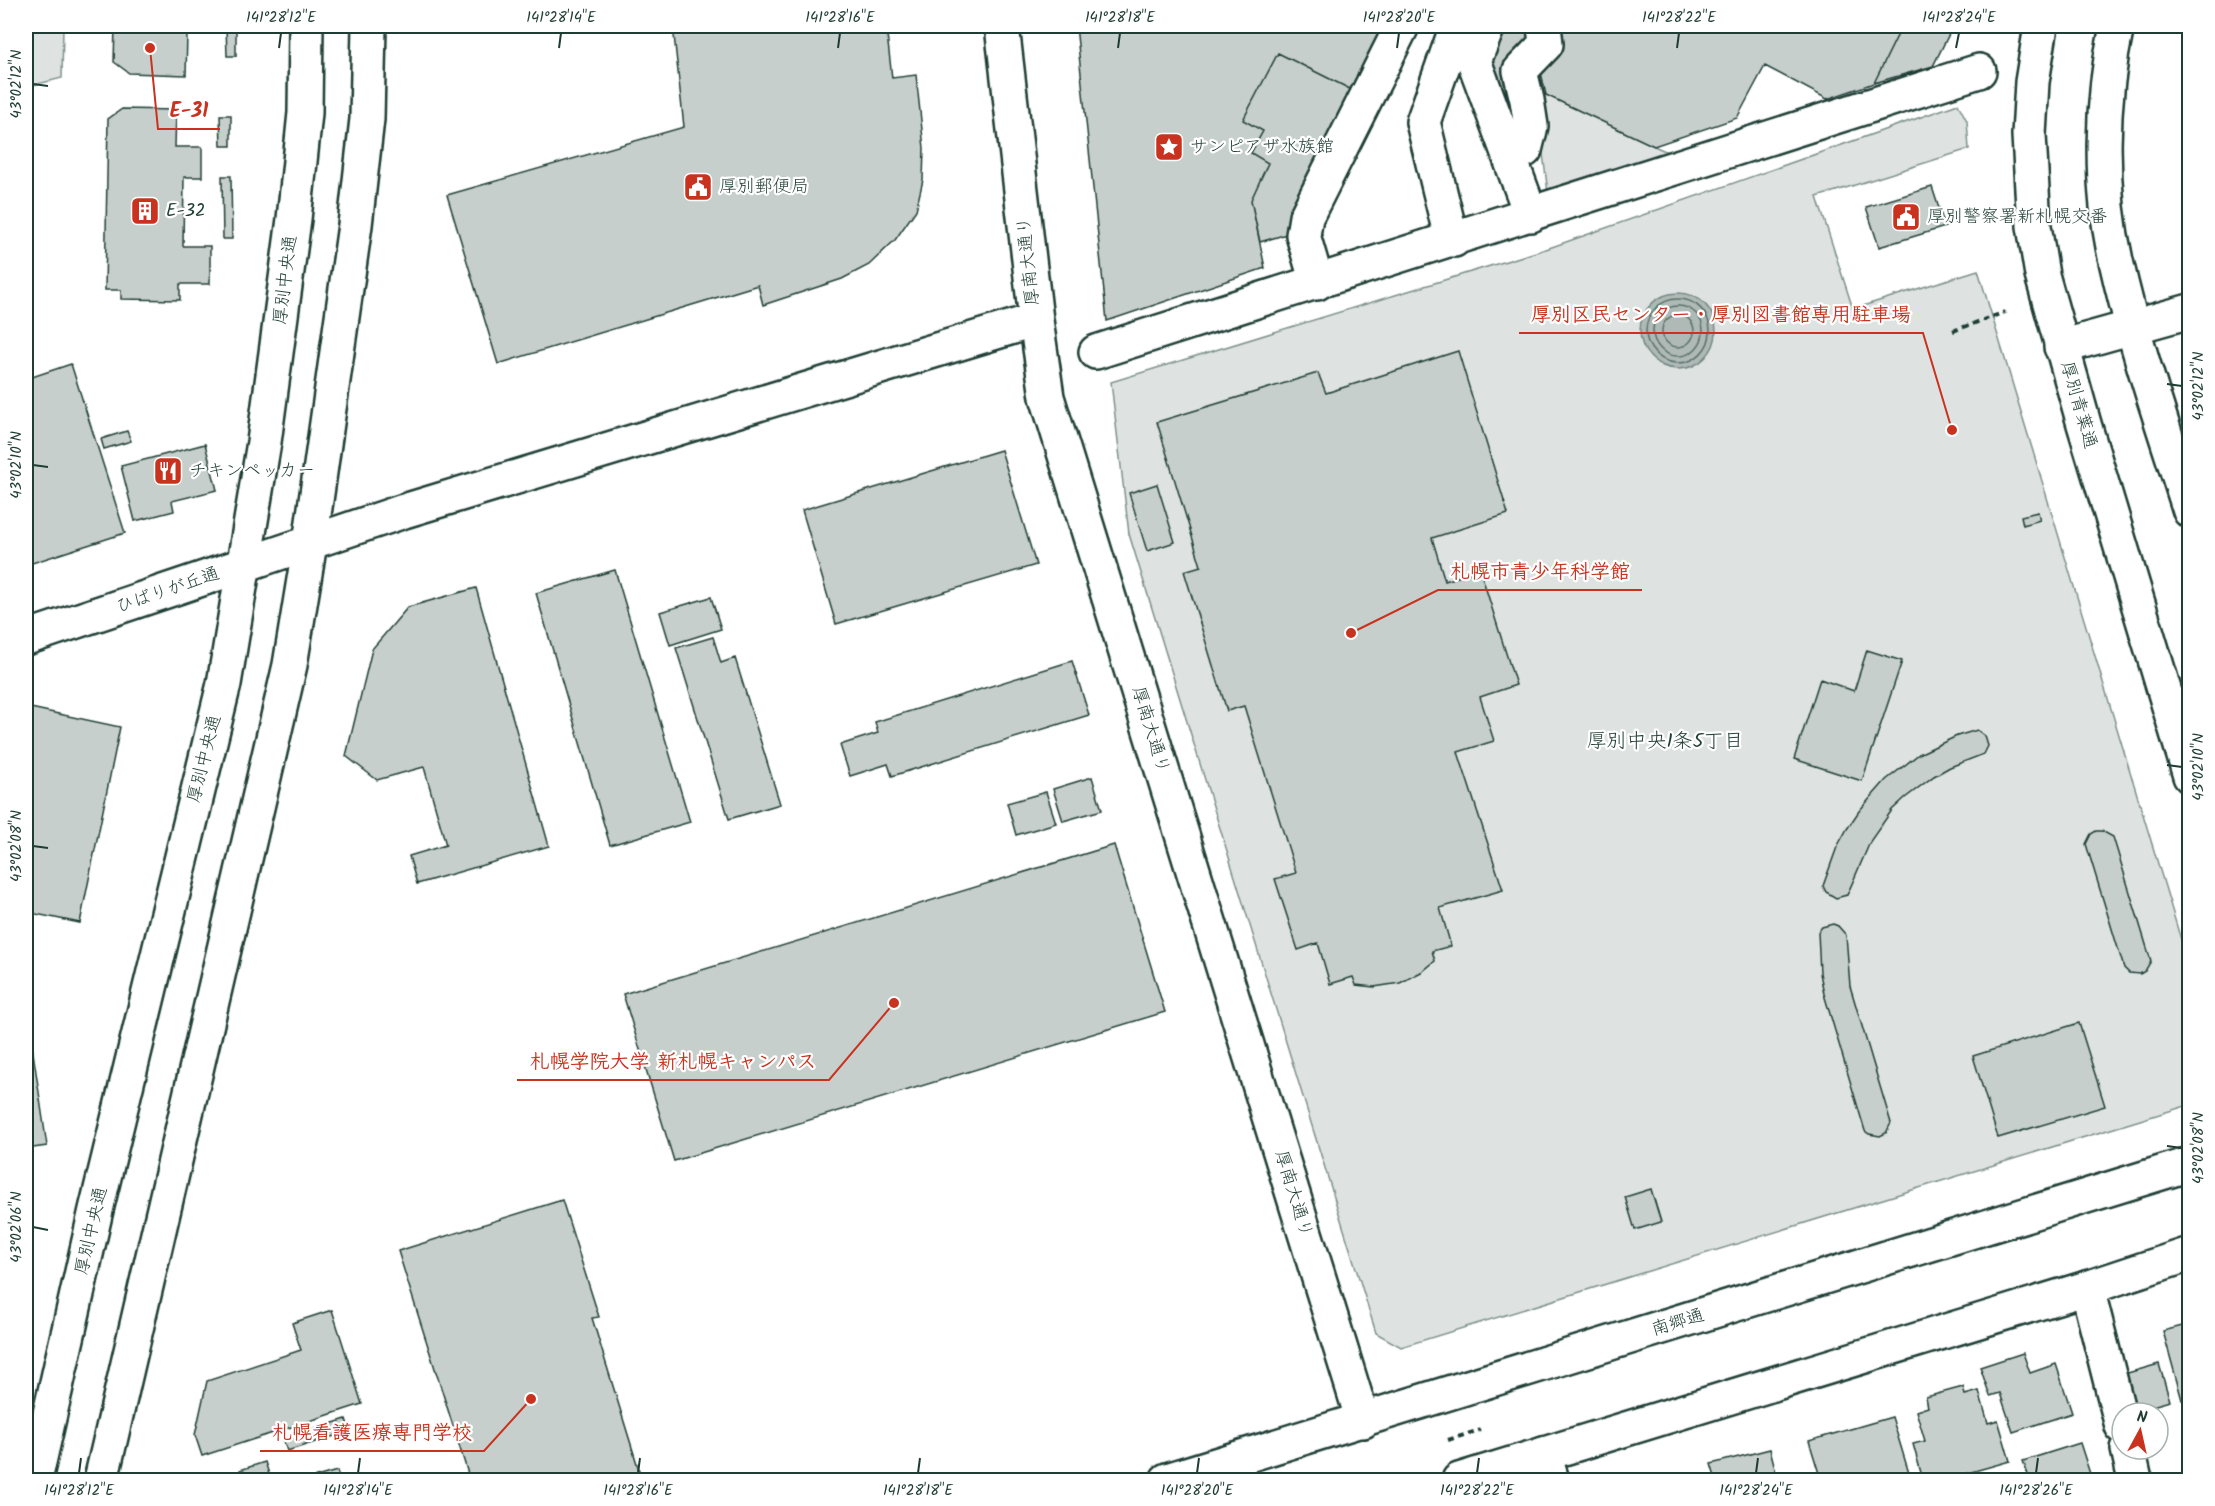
<svg xmlns="http://www.w3.org/2000/svg" width="2215" height="1506" font-family="Kalam,'Klee One',sans-serif">
  <style>
    .green { fill: #dee3e2; stroke: #7e908b; stroke-width: 1.5 }
    .water { fill: #afbab7; stroke: #758883; stroke-width: 1.5 }
    .lines { fill: none; stroke-linecap: round; stroke-linejoin: round }
    .shore { stroke: #596f68; stroke-width: 1.5 }
    .building { fill: #c7cfcc; stroke: #1f3d34; stroke-width: 1.5 }
    .pedestrian-casing { stroke: #1f3d34; stroke-width: 38 }
    .minor-casing { stroke: #1f3d34; stroke-width: 38 }
    .tertiary-casing { stroke: #1f3d34; stroke-width: 38 }
    .secondary-casing { stroke: #1f3d34; stroke-width: 38 }
    .path { stroke: #1f3d34; stroke-width: 4; stroke-dasharray: 6 4.5; stroke-linecap: butt }
    .pedestrian { stroke: #fff; stroke-width: 33 }
    .minor { stroke: #fff; stroke-width: 33 }
    .tertiary { stroke: #fff; stroke-width: 33 }
    .secondary { stroke: #fff; stroke-width: 33 }
    .ticks { fill: none; stroke: #1f3d34; stroke-width: 2 }
    .labels { text-anchor: middle; dominant-baseline: central; stroke-width: 4.5; stroke-linejoin: round; paint-order: stroke }
    .poi-label { font-size: 18px; fill: #1f3d34; stroke: #fff; text-anchor: start }
    .street-label { font-size: 18px; fill: #1f3d34; stroke: #fff }
    .neighbourhood-label { font-size: 20px; fill: #1f3d34; stroke: #fff }
    .leader { fill: none; stroke: #c8321e; stroke-width: 2 }
    .callout-dot { fill: #c8321e; stroke: #fff; stroke-width: 2 }
    .callout-label { font-size: 20px; text-anchor: middle; font-weight: bold; fill: #c8321e; stroke: #fff; stroke-width: 4.5; stroke-linejoin: round; paint-order: stroke }
    .neatline { fill: none; stroke: #1f3d34; stroke-width: 2 }
    .ticks-label { font-size: 15px; text-anchor: middle; fill: #1f3d34 }
  </style>
  <rect width="100%" height="100%" fill="#fff"/>
  <filter id="ink" filterUnits="userSpaceOnUse"><feTurbulence type="fractalNoise" baseFrequency=".0167" numOctaves="2"/><feDisplacementMap in="SourceGraphic" scale="12" xChannelSelector="R" yChannelSelector="G"/><feConvolveMatrix kernelMatrix="1 2 1 2 8 2 1 2 1" color-interpolation-filters="sRGB"/></filter>
  <g filter="url(#ink)">
    <path class="green" d="M 26,26 L 63,26 L 62,78 L 26,87 Z
      M 1546,95 L 1654,146 L 1672,154 L 1548,193 L 1536,99 Z
      M 1958,104 L 1967,121 L 1969,149 L 1817,197 L 1853,309 L 1978,270 L 2189,966 L 2189,1105 L 1401,1347 L 1376,1333 L 1129,534 L 1111,382 L 1549,248 Z"/>
    <path class="water" d="M1640 331a38 38 0 1 1 76 0a38 38 0 1 1-76 0Z"/>
    <g class="lines">
      <path class="shore" d="M1646 331a32 32 0 1 1 64 0a32 32 0 1 1-64 0Z
        M1653 331a25 25 0 1 1 50 0a25 25 0 1 1-50 0Z
        M1662 331a16 16 0 1 1 32 0a16 16 0 1 1-32 0Z"/>
    </g>
    <path class="building" d="M 115,26 L 210,26 L 210,33 L 187,34 L 186,75 L 129,73 L 114,62 Z
      M 226,26 L 236,26 L 236,56 L 227,56 Z
      M 673,26 L 886,26 L 892,78 L 916,75 L 924,148 L 923,180 L 916,210 L 895,240 L 869,265 L 842,279 L 763,305 L 758,285 L 498,364 L 447,195 L 684,127 Z
      M 1076,26 L 1384,26 L 1352,90 L 1278,53 L 1243,120 L 1263,131 L 1251,153 L 1268,163 L 1251,200 L 1265,268 L 1107,321 Z
      M 1492,26 L 1561,26 L 1540,69 L 1543,81 L 1494,95 L 1486,76 Z
      M 1561,26 L 1902,26 L 1874,83 L 1827,99 L 1765,66 L 1737,118 L 1654,146 L 1546,95 L 1540,69 Z
      M 1902,26 L 1953,26 L 1933,66 L 1874,83 Z
      M 1278,53 L 1352,90 L 1314,226 L 1260,242 L 1251,200 L 1268,163 L 1251,153 L 1263,131 L 1243,120 Z
      M 122,109 L 176,110 L 175,147 L 202,147 L 202,177 L 184,177 L 183,246 L 210,246 L 210,284 L 180,284 L 180,300 L 121,299 L 121,290 L 105,290 L 108,119 Z
      M 220,115 L 231,115 L 231,146 L 221,146 Z
      M 222,176 L 231,176 L 232,239 L 223,239 Z
      M 1932,187 L 1945,227 L 1879,247 L 1866,207 Z
      M 1458,351 L 1508,514 L 1432,538 L 1445,581 L 1480,570 L 1516,685 L 1480,697 L 1494,741 L 1458,752 L 1503,890 L 1440,908 L 1451,946 L 1432,951 L 1435,961 L 1423,971 L 1400,983 L 1374,987 L 1356,985 L 1353,977 L 1330,984 L 1318,943 L 1298,950 L 1275,879 L 1296,873 L 1244,706 L 1227,711 L 1184,571 L 1201,566 L 1157,422 L 1318,373 L 1326,393 Z
      M 71,364 L 125,533 L 26,565 L 26,379 Z
      M 127,431 L 131,441 L 104,449 L 101,439 Z
      M 205,444 L 217,490 L 172,501 L 174,511 L 135,521 L 121,466 Z
      M 1001,450 L 1036,565 L 836,624 L 802,510 Z
      M 1157,484 L 1175,542 L 1147,551 L 1129,493 Z
      M 2038,512 L 2040,520 L 2023,525 L 2021,516 Z
      M 615,570 L 690,822 L 610,845 L 536,593 Z
      M 476,588 L 549,846 L 417,884 L 409,856 L 446,845 L 424,767 L 377,780 L 346,756 L 372,649 L 408,607 Z
      M 711,597 L 721,629 L 670,645 L 660,612 Z
      M 713,637 L 721,663 L 735,658 L 780,804 L 729,819 L 676,648 Z
      M 1867,650 L 1902,661 L 1862,781 L 1794,759 L 1820,679 L 1854,691 Z
      M 1072,661 L 1089,715 L 892,776 L 888,764 L 850,776 L 840,745 L 878,733 L 875,722 Z
      M 26,707 L 120,727 L 80,923 L 26,912 Z
      M 1977,730 L 1985,736 L 1988,746 L 1984,754 L 1950,767 L 1934,776 L 1905,798 L 1892,810 L 1871,840 L 1847,895 L 1836,898 L 1826,892 L 1823,886 L 1837,847 L 1847,829 L 1859,811 L 1886,780 L 1919,754 L 1957,736 Z
      M 1092,777 L 1102,810 L 1063,821 L 1053,789 Z
      M 1046,792 L 1056,823 L 1016,835 L 1007,803 Z
      M 2096,831 L 2102,831 L 2113,837 L 2151,961 L 2145,971 L 2140,974 L 2129,973 L 2124,968 L 2086,844 L 2091,834 Z
      M 1114,845 L 1165,1012 L 674,1161 L 623,994 Z
      M 1833,924 L 1838,926 L 1846,935 L 1850,986 L 1891,1123 L 1886,1133 L 1880,1136 L 1869,1134 L 1865,1131 L 1824,994 L 1820,973 L 1818,932 L 1822,927 Z
      M 2079,1023 L 2105,1106 L 1998,1138 L 1973,1056 Z
      M 26,1039 L 31,1039 L 47,1146 L 26,1149 Z
      M 1651,1189 L 1661,1222 L 1635,1230 L 1625,1197 Z
      M 562,1200 L 599,1317 L 592,1318 L 642,1480 L 470,1480 L 398,1251 Z
      M 332,1310 L 362,1404 L 202,1456 L 195,1435 L 207,1381 L 301,1350 L 292,1323 Z
      M 2190,1324 L 2190,1398 L 2182,1400 L 2163,1331 Z
      M 2023,1353 L 2030,1373 L 2056,1364 L 2072,1413 L 2013,1432 L 2000,1393 L 1990,1396 L 1980,1367 Z
      M 2159,1364 L 2170,1401 L 2134,1411 L 2124,1374 Z
      M 1963,1387 L 1965,1395 L 1979,1391 L 1988,1423 L 1998,1420 L 2010,1461 L 1943,1480 L 1923,1480 L 1913,1444 L 1925,1441 L 1916,1411 L 1928,1407 L 1926,1397 Z
      M 1892,1417 L 1911,1480 L 1881,1480 L 1879,1473 L 1854,1480 L 1821,1480 L 1809,1441 Z
      M 346,1419 L 350,1431 L 287,1451 L 283,1439 Z
      M 2080,1443 L 2092,1480 L 2030,1480 L 2023,1461 Z
      M 1770,1449 L 1778,1480 L 1716,1480 L 1711,1464 Z
      M 265,1462 L 271,1480 L 243,1480 L 240,1470 Z
      M 337,1471 L 340,1480 L 306,1480 Z"/>
    <g class="lines">
      <g class="pedestrian-casing">
        <path id="pedestrian" d="M 1488,26 L 1474,61 L 1531,215
          M 1525,150 L 1531,126 L 1527,100 L 1520,71 L 1546,44 L 1544,26
          M 1454,240 L 1448,225 L 1423,122 L 1457,26
          M 1317,283 L 1303,235 L 1306,217 L 1402,26
          M 1096,352 L 1979,71"/>
      </g>
      <g class="minor-casing">
        <path id="minor" d="M 2061,347 L 2190,311
          M 2087,1288 L 2122,1426
          M 2128,1449 L 2135,1480
          M 1544,1454 L 1552,1480"/>
      </g>
      <g class="tertiary-casing">
        <path id="tertiary" d="M 1002,26 L 1036,320 L 1047,397 L 1363,1421
          M 2041,26 L 2032,82 L 2029,135 L 2034,226 L 2042,275 L 2084,424 L 2190,776
          M 2117,26 C 2101,99 2099,187 2116,261 C 2135,346 2164,429 2190,511
          M 26,638 L 404,511 L 1036,320
          M 1167,1480 L 2190,1164
          M 1459,1480 L 2087,1288 L 2190,1254"/>
      </g>
      <g class="secondary-casing">
        <path id="secondary" d="M 35,1480 L 96,1210 L 224,684 L 264,442 L 294,219 L 305,113 L 306,26
          M 101,1480 L 290,665 L 310,543 L 355,225 L 367,119 L 369,26"/>
      </g>
      <path class="path" d="M 1953,331 L 2005,312
        M 1448,1440 L 1480,1430"/>
      <use href="#pedestrian" class="pedestrian"/>
      <use href="#minor" class="minor"/>
      <use href="#tertiary" class="tertiary"/>
      <use href="#secondary" class="secondary"/>
    </g>
  </g>
  <path class="ticks" d="M 279,48 L 281,33M 559,48 L 561,33M 838,48 L 840,33M 1118,48 L 1120,33M 1397,48 L 1399,33M 1677,48 L 1679,33M 1956,48 L 1959,33M 33,84 L 48,86M 2167,384 L 2182,386M 33,465 L 48,467M 2167,765 L 2182,767M 33,846 L 48,848M 2167,1146 L 2182,1148M 33,1227 L 48,1230M 79,1473 L 81,1458M 358,1473 L 360,1458M 638,1473 L 640,1458M 918,1473 L 920,1458M 1197,1473 L 1199,1458M 1477,1473 L 1479,1458M 1756,1473 L 1758,1458M 2036,1473 L 2038,1458"/>
  <defs>
    <g id="sight-square" transform="scale(1.5)"><rect x="-9" y="-9" width="18" height="18" rx="4" fill="#c8321e" stroke="#fff"/><path d="M0-6L1.8-2.2L6-1.7L2.9 1.2L3.7 5.4L0 3.3L-3.7 5.4L-2.9 1.2L-6-1.7L-1.8-2.2Z" fill="#fff"/></g>
    <g id="civic-square" transform="scale(1.5)"><rect x="-9" y="-9" width="18" height="18" rx="4" fill="#c8321e" stroke="#fff"/><path d="M-.6-6.5H3V-4.5H.6V-3L4-1V1h2V6H-6V1h2V-1L-.6-3ZM-1.2 2.5V6h2.4V2.5Z" fill="#fff"/></g>
    <g id="building-square" transform="scale(1.5)"><rect x="-9" y="-9" width="18" height="18" rx="4" fill="#c8321e" stroke="#fff"/><path d="M-4-6H4V6H1V3H-1V6H-4ZM-2.5-4.3h1.7v1.8h-1.7ZM.8-4.3h1.7v1.8H.8ZM-2.5-1h1.7V.8h-1.7ZM.8-1h1.7V.8H.8Z" fill="#fff"/></g>
    <g id="restaurant-square" transform="scale(1.5)"><rect x="-9" y="-9" width="18" height="18" rx="4" fill="#c8321e" stroke="#fff"/><path d="M-5-6h1v4h1v-4h1v4h1v-4h1v5L-1.5 .5V6h-2V.5L-5-1ZM5-6V6H3V1.5H1.5Q1.5-4 5-6Z" fill="#fff"/></g>
  </defs>
  <g fill-rule="evenodd">
    <use href="#sight-square" x="1169" y="147"/>
    <use href="#civic-square" x="698" y="187"/>
    <use href="#building-square" x="145" y="211"/>
    <use href="#civic-square" x="1906" y="217"/>
    <use href="#restaurant-square" x="168" y="471"/>
  </g>
  <g class="labels">
    <g class="poi-label">
      <text x="1190" y="147">サンピアザ水族館</text>
      <text x="719" y="187">厚別郵便局</text>
      <text x="166" y="211">E-32</text>
      <text x="1927" y="217">厚別警察署新札幌交番</text>
      <text x="189" y="471">チキンペッカー</text>
    </g>
    <g class="street-label">
      <text transform="translate(1029 261) rotate(-96)">厚南大通り</text>
      <text transform="translate(286 280) rotate(-83)">厚別中央通</text>
      <text transform="translate(2078 405) rotate(74)">厚別青葉通</text>
      <text transform="translate(168 591) rotate(-19)">ひばりが丘通</text>
      <text transform="translate(1150 730) rotate(73)">厚南大通り</text>
      <text transform="translate(205 759) rotate(-76)">厚別中央通</text>
      <text transform="translate(1293 1194) rotate(73)">厚南大通り</text>
      <text transform="translate(92 1231) rotate(-77)">厚別中央通</text>
      <text transform="translate(1678 1323) rotate(-17)">南郷通</text>
    </g>
    <g class="neighbourhood-label">
      <text x="1665" y="742">厚別中央1条5丁目</text>
    </g>
  </g>
  <path class="leader" d="M150 48L158 129H220M1952 430L1923 333H1519M1351 633L1438 590H1642M894 1003L829 1080H517M531 1399L484 1451H260"/>
  <g class="callout-dot">
    <circle cx="150" cy="48" r="6"/>
    <circle cx="1952" cy="430" r="6"/>
    <circle cx="1351" cy="633" r="6"/>
    <circle cx="894" cy="1003" r="6"/>
    <circle cx="531" cy="1399" r="6"/>
  </g>
  <g class="callout-label">
    <text x="189" y="117">E-31</text>
    <text x="1721" y="321">厚別区民センター・厚別図書館専用駐車場</text>
    <text x="1540" y="578">札幌市青少年科学館</text>
    <text x="673" y="1068">札幌学院大学 新札幌キャンパス</text>
    <text x="372" y="1439">札幌看護医療専門学校</text>
  </g>
  <rect width="2215" height="1506" fill="none" stroke="#fff" stroke-width="66"/>
  <g transform="translate(2140 1431) rotate(8)"><circle r="28" fill="#ffffff" stroke="#a5b1ae" stroke-width="1.5"/>
  <path d="M0-4.5L10 22L0 15L-10 22Z" fill="#c8321e"/>
  <text y="-9" font-size="16" font-weight="bold" text-anchor="middle" fill="#1f3d34">N</text>
  </g>
  <rect x="33" y="33" width="2149" height="1440" class="neatline"/>
  <g class="ticks-label">
    <text x="281" y="22">141°28'12"E</text>
    <text x="561" y="22">141°28'14"E</text>
    <text x="840" y="22">141°28'16"E</text>
    <text x="1120" y="22">141°28'18"E</text>
    <text x="1399" y="22">141°28'20"E</text>
    <text x="1679" y="22">141°28'22"E</text>
    <text x="1959" y="22">141°28'24"E</text>
    <text transform="translate(16 84) rotate(-90)" y="5">43°02'12"N</text>
    <text transform="translate(2198 386) rotate(-90)" y="5">43°02'12"N</text>
    <text transform="translate(16 465) rotate(-90)" y="5">43°02'10"N</text>
    <text transform="translate(2198 767) rotate(-90)" y="5">43°02'10"N</text>
    <text transform="translate(16 846) rotate(-90)" y="5">43°02'08"N</text>
    <text transform="translate(2198 1148) rotate(-90)" y="5">43°02'08"N</text>
    <text transform="translate(16 1227) rotate(-90)" y="5">43°02'06"N</text>
    <text x="79" y="1495">141°28'12"E</text>
    <text x="358" y="1495">141°28'14"E</text>
    <text x="638" y="1495">141°28'16"E</text>
    <text x="918" y="1495">141°28'18"E</text>
    <text x="1197" y="1495">141°28'20"E</text>
    <text x="1477" y="1495">141°28'22"E</text>
    <text x="1756" y="1495">141°28'24"E</text>
    <text x="2036" y="1495">141°28'26"E</text>
  </g>
</svg>
